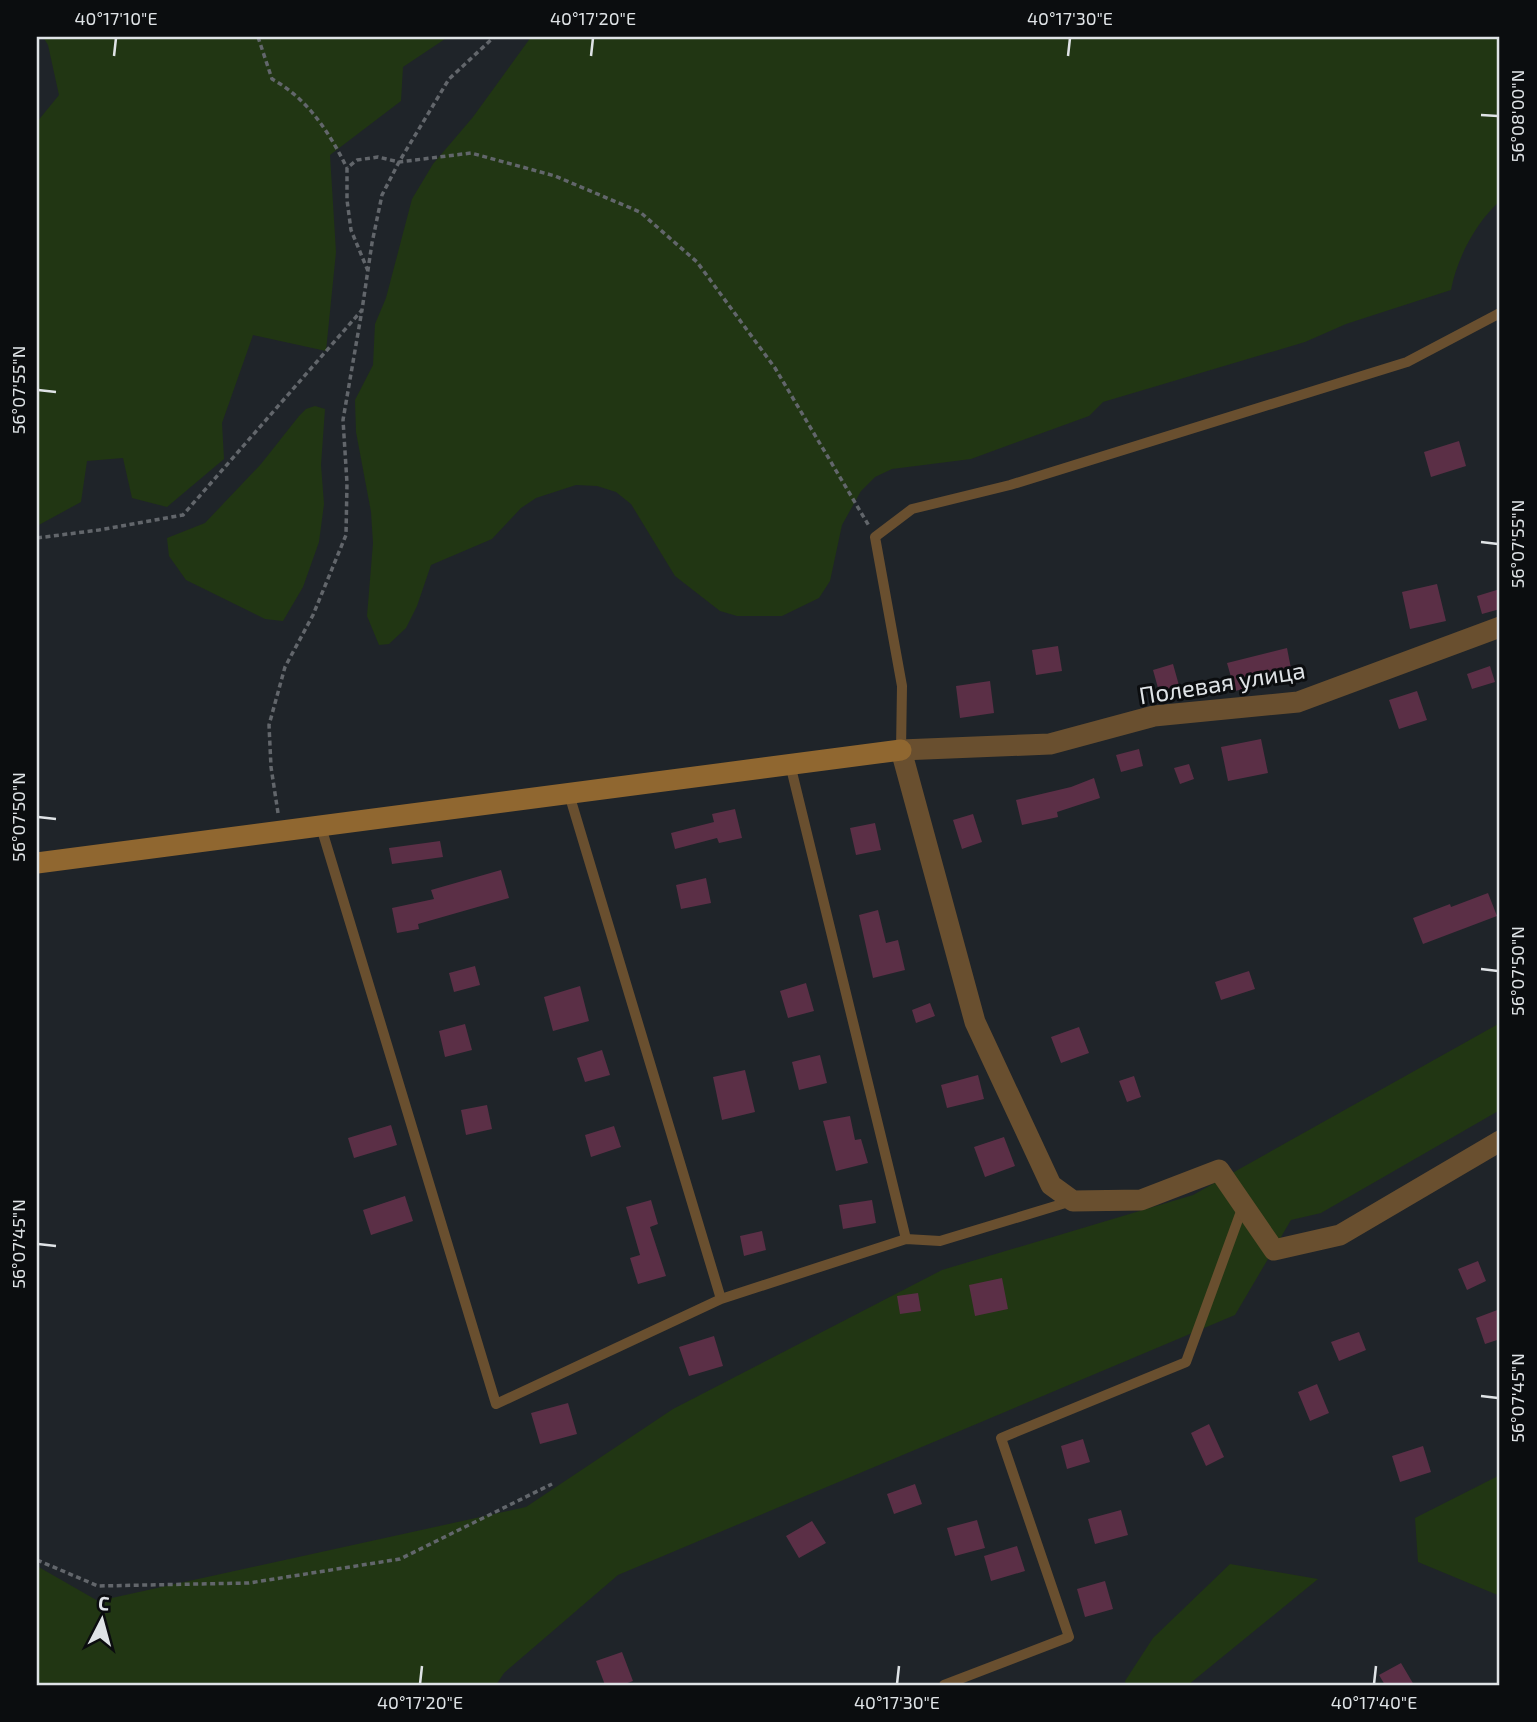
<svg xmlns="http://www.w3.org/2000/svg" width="1537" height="1722" font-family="'Exo 2',sans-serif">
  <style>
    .green { fill: #213613 }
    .building { fill: #5b2f46 }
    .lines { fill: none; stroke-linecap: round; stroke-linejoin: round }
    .path { stroke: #62666b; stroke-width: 3.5; stroke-dasharray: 5 3.5; stroke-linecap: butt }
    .lane { stroke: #694f2f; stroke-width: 10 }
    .street { stroke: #694f2f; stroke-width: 21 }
    .secondary { stroke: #906730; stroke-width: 21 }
    .ticks { fill: none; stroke: #dfe3e6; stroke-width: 2.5 }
    .labels { text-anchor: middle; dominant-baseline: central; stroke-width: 6; stroke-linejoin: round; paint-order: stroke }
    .street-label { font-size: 24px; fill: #dfe3e6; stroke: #0b0d0f }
    .neatline { fill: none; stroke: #dfe3e6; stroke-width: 2.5 }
    .ticks-label { font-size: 18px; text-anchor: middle; fill: #dfe3e6 }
  </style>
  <rect width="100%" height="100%" fill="#1f2429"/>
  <path class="green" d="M 43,37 L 448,37 L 403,67 L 401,101 L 330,155 L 336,252 L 326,351 L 253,335 L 222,423 L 224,459 L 167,507 L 132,498 L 123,458 L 87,461 L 81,502 L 37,526 L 37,122 L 59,95 L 48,45 Z
    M 531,37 L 1500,37 L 1500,201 C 1476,222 1457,258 1451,290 L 1346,324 L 1305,342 L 1103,402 L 1089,416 L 971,459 L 892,469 L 875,477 L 861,491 L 842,525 L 830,581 L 819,598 L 782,616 L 737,616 L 720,611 L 675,576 L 631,504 L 616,492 L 597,486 L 576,485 L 536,498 L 521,508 L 492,539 L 431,565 L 417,606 L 406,628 L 389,644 L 379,645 L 367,616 L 373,543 L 371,512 L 356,432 L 355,400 L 373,365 L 375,324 L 386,298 L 412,199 L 433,164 L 473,117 Z
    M 315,406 L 325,409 L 321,465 L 324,504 L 319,542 L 303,587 L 283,621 L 265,619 L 186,580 L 169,556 L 167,538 L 205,523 L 261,464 L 299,416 L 306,409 Z
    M 1500,1023 L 1500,1110 L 1321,1213 L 1291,1220 L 1235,1315 L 618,1575 L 504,1673 L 496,1685 L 37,1685 L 37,1566 L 98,1601 L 526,1507 L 673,1409 L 942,1270 L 1193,1195 Z
    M 1500,1475 L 1500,1596 L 1418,1562 L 1415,1518 Z
    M 1230,1564 L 1318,1579 L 1188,1685 L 1126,1685 L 1125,1681 L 1153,1638 Z"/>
  <path class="building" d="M 1459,441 L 1466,466 L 1431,477 L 1424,452 Z
    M 1437,584 L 1446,621 L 1410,629 L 1402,592 Z
    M 1500,589 L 1500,609 L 1482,614 L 1477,596 Z
    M 1058,646 L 1062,671 L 1036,675 L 1032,650 Z
    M 1287,648 L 1293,679 L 1275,681 L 1235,691 L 1227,663 Z
    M 1173,664 L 1180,689 L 1160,695 L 1153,670 Z
    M 1490,666 L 1495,682 L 1472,689 L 1467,674 Z
    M 990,681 L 994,713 L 960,718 L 956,686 Z
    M 1417,691 L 1427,720 L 1399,729 L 1389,700 Z
    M 1261,739 L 1268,773 L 1228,781 L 1221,747 Z
    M 1139,749 L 1143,766 L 1121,772 L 1116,755 Z
    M 1189,764 L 1194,779 L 1180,784 L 1174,768 Z
    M 1094,778 L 1100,798 L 1057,812 L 1058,817 L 1022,825 L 1016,800 L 1071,787 Z
    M 735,809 L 742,838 L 719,843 L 717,838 L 675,849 L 671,833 L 714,822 L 712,814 Z
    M 973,814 L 982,842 L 962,849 L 953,820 Z
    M 875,823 L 881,850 L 856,855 L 850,828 Z
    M 440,841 L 443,857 L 392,864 L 389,848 Z
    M 501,870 L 509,898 L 418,924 L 419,929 L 397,933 L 392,908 L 434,899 L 431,890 Z
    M 706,878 L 711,903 L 681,909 L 676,885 Z
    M 1488,893 L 1497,916 L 1423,944 L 1413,918 L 1450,904 L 1451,907 Z
    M 878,910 L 886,943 L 898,940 L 905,970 L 873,978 L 859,915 Z
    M 475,966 L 480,985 L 454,992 L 449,973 Z
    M 1249,971 L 1255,989 L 1221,1000 L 1215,982 Z
    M 806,983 L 814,1011 L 788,1018 L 780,991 Z
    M 580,986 L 589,1021 L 553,1031 L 544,997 Z
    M 930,1003 L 935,1016 L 916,1023 L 912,1010 Z
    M 465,1024 L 472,1050 L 445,1057 L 439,1031 Z
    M 1079,1027 L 1089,1053 L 1061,1063 L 1051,1037 Z
    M 602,1050 L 610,1075 L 585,1082 L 577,1058 Z
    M 820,1055 L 827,1083 L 799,1090 L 792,1062 Z
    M 745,1070 L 755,1112 L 722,1120 L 713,1077 Z
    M 978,1075 L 984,1099 L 947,1108 L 941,1085 Z
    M 1134,1076 L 1141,1097 L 1127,1102 L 1119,1081 Z
    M 487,1105 L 492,1129 L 466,1135 L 461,1110 Z
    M 850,1116 L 855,1140 L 861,1139 L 868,1163 L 836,1171 L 823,1121 Z
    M 391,1125 L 397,1145 L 354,1158 L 348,1138 Z
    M 614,1126 L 621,1147 L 591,1157 L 585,1135 Z
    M 1004,1137 L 1015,1166 L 985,1177 L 974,1147 Z
    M 405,1196 L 413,1221 L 371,1235 L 363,1210 Z
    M 651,1200 L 658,1224 L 650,1227 L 666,1276 L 638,1284 L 630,1258 L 640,1255 L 626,1207 Z
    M 872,1200 L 876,1223 L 843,1229 L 839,1205 Z
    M 762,1231 L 766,1250 L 744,1256 L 740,1236 Z
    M 1478,1261 L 1486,1281 L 1467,1290 L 1458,1269 Z
    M 1002,1278 L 1008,1309 L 975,1316 L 969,1285 Z
    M 918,1293 L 921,1311 L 900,1314 L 897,1296 Z
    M 1500,1309 L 1500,1339 L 1485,1344 L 1476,1318 Z
    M 1359,1332 L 1366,1350 L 1339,1361 L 1331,1342 Z
    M 714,1336 L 723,1366 L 689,1376 L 679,1347 Z
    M 1317,1384 L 1329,1413 L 1310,1421 L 1298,1392 Z
    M 568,1403 L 577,1434 L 540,1444 L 531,1413 Z
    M 1209,1424 L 1224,1457 L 1206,1466 L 1191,1433 Z
    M 1083,1439 L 1090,1462 L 1067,1469 L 1061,1446 Z
    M 1423,1446 L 1431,1472 L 1400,1482 L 1392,1456 Z
    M 915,1484 L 922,1504 L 894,1514 L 887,1494 Z
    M 1121,1510 L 1128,1535 L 1095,1544 L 1088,1519 Z
    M 977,1520 L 985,1548 L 955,1556 L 947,1528 Z
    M 812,1521 L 826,1543 L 799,1558 L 786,1536 Z
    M 1017,1546 L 1025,1571 L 991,1581 L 984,1556 Z
    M 1105,1581 L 1113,1609 L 1085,1617 L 1077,1589 Z
    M 622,1652 L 633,1681 L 622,1685 L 605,1685 L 596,1661 Z
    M 1401,1663 L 1414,1685 L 1385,1685 L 1379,1675 Z"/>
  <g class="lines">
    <path class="path" d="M 258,37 L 272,79 C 308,99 329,132 347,168
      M 368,271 L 351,230 L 347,200 L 347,168 L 357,160 L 378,157 L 399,162 L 471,153 L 555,176 L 640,212 L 697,262 L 775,368 L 869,526
      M 37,538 L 99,530 L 183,515 L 362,310 L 372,243 L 382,195 L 399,162 L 449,79 L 494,37
      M 278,813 L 271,767 L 269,725 L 285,667 L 313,615 L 346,535 L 347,483 L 343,420 L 362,310
      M 37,1560 L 98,1586 L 249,1583 L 400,1559 L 552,1484"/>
    <path class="lane" d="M 901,750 L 902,686 L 875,537 L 912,509 L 1010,485 L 1407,362 L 1500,313
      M 321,827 L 496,1404 L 721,1299 L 569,794
      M 906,1239 L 940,1241 L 1072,1201
      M 721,1299 L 906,1239 L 790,764
      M 944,1685 L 1069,1637 L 1001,1438 L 1186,1362 L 1243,1206"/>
    <path class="street" d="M 1500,627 L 1298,702 L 1154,716 L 1050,744 L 901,750 L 975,1022 L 1051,1185 L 1073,1201 L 1141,1200 L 1219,1170 L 1274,1250 L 1340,1235 L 1500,1141"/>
    <path class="secondary" d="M 37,863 L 901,750"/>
  </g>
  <path class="ticks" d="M 114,56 L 116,38M 591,56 L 593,38M 1068,56 L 1070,38M 1481,115 L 1498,116M 38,390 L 56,392M 1481,542 L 1498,544M 38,817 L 56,819M 1481,969 L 1498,971M 38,1244 L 56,1246M 1481,1396 L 1498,1398M 420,1684 L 422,1666M 897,1684 L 899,1666M 1374,1684 L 1376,1666"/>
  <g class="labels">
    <g class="street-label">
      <text transform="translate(1222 682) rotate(-9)">Полевая улица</text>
    </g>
  </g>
  <rect width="1537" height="1722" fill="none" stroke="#0b0d0f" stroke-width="77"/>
  <g transform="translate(102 1620) rotate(6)" stroke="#0b0d0f" stroke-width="5" paint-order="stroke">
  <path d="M0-5L12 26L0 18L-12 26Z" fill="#dfe3e6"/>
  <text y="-10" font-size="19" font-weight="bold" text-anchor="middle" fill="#dfe3e6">С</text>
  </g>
  <rect x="38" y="38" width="1460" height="1646" class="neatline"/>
  <g class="ticks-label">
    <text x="116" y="25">40°17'10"E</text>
    <text x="593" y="25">40°17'20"E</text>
    <text x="1070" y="25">40°17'30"E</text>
    <text transform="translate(1518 116) rotate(-90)" y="6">56°08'00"N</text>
    <text transform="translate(19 390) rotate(-90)" y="6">56°07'55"N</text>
    <text transform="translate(1518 544) rotate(-90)" y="6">56°07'55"N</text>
    <text transform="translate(19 817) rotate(-90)" y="6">56°07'50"N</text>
    <text transform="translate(1518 971) rotate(-90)" y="6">56°07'50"N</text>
    <text transform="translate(19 1244) rotate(-90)" y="6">56°07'45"N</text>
    <text transform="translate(1518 1398) rotate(-90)" y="6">56°07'45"N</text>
    <text x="420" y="1709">40°17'20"E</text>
    <text x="897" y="1709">40°17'30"E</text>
    <text x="1374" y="1709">40°17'40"E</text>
  </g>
</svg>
